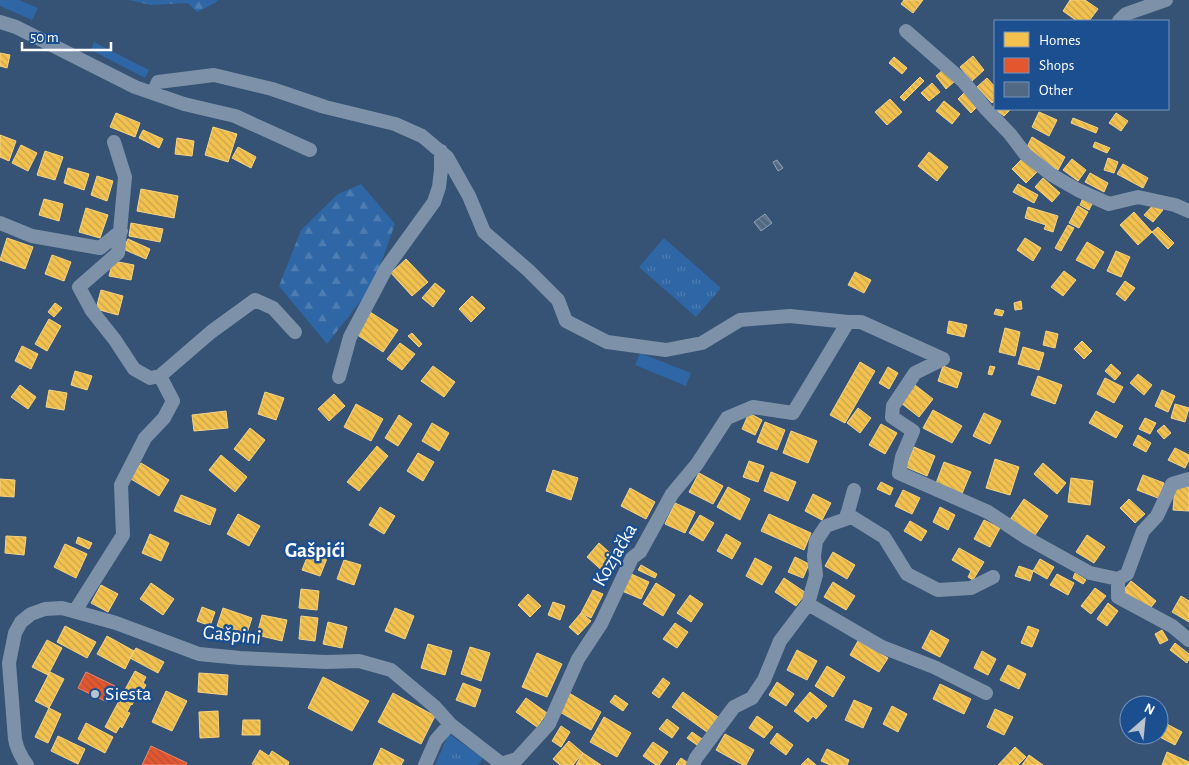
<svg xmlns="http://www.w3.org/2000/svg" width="1189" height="765" font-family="'Alegreya Sans',sans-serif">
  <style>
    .grass { fill: #2f66a5 }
    .forest { fill: url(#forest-firs) }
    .park { fill: url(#park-tufts) }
    .homes { fill: url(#homes-back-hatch); stroke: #f6d483 }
    .shops { fill: url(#shops-back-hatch); stroke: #ec896d }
    .building { fill: url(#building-back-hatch); stroke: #92a2b6 }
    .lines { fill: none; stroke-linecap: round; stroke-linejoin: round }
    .minor { stroke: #7d92a8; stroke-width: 14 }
    .poi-dot { fill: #b9c2ce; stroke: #1b4f8f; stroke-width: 2 }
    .labels { text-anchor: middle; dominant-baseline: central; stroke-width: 5; stroke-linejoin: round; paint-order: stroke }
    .street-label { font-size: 20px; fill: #fff; stroke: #1b4f8f }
    .poi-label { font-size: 20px; fill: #fff; stroke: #1b4f8f; text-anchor: start }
    .neighbourhood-label { font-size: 21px; font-weight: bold; fill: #fff; stroke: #1b4f8f }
  </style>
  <defs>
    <pattern id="forest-firs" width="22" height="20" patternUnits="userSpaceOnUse" patternTransform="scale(1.25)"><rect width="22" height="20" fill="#2f66a5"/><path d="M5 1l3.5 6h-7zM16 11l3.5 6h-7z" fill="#4e7db2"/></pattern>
    <pattern id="park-tufts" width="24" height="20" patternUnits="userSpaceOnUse" patternTransform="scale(1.25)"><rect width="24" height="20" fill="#2f66a5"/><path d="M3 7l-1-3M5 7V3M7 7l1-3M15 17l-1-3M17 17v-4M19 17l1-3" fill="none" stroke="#4e7db2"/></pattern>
    <pattern id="homes-back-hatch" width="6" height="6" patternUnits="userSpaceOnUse" patternTransform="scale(1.25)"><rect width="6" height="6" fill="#f2c14e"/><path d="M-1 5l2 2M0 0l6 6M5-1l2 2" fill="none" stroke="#c8a44e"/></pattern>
    <pattern id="shops-back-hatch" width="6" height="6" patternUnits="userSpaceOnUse" patternTransform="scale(1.25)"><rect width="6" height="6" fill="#e4572e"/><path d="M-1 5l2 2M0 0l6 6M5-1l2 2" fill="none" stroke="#af5338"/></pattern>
    <pattern id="building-back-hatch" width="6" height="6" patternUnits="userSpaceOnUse" patternTransform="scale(1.25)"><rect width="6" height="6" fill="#526984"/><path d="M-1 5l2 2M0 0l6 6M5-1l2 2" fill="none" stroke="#6c8096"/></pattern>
  </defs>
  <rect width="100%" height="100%" fill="#365274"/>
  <path class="grass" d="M 0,0 L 19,0 L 38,8 L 35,14 L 28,11 L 35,14 L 32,20 L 0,6 Z
    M 94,42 L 149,70 L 145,78 L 91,50 Z
    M 640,353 L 691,373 L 686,386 L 635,365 Z"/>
  <path class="forest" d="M 128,0 L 218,0 L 215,3 L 197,12 L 188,3 L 151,5 Z
    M 361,184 L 395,224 L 373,285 L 327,344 L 279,286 L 301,230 L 338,194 Z"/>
  <path class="park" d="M 664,238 L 721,288 L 696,317 L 639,267 Z
    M 449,734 L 483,758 L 478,765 L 435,765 Z"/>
  <path class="homes" d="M 904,0 L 923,0 L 913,13 L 901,4 Z
    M 1070,0 L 1085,0 L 1098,9 L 1089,21 L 1077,21 L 1063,11 Z
    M 0,53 L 10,55 L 7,68 L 0,66 Z
    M 973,56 L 984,70 L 972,81 L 960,67 Z
    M 894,57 L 907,68 L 902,74 L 889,63 Z
    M 945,68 L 955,81 L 946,89 L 936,76 Z
    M 920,77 L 924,81 L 904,101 L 900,97 Z
    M 987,78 L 995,87 L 995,100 L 992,103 L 977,87 Z
    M 932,83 L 940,92 L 929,101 L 921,93 Z
    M 964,93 L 977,107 L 971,113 L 958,99 Z
    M 890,99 L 902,112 L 887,125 L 875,112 Z
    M 944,101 L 960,114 L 952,124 L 936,111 Z
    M 995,109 L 1011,109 L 1004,116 Z
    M 1039,112 L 1057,120 L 1049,136 L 1032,127 Z
    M 116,113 L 140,123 L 135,137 L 110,127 Z
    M 1116,113 L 1128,121 L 1121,131 L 1109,123 Z
    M 1073,118 L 1098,128 L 1096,133 L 1071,123 Z
    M 213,127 L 237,134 L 228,162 L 205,155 Z
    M 143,130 L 163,139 L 159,148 L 139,138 Z
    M 0,135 L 16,141 L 9,161 L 0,157 Z
    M 1032,137 L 1065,157 L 1058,170 L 1025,151 Z
    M 177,138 L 194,141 L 192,156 L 175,154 Z
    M 1095,142 L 1110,148 L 1107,153 L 1093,147 Z
    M 21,145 L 37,153 L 28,171 L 12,163 Z
    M 238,147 L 256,157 L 251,168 L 232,158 Z
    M 45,151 L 63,157 L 55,180 L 37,175 Z
    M 929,152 L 948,167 L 937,181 L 918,166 Z
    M 1024,157 L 1038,171 L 1026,183 L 1012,169 Z
    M 1108,158 L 1118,162 L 1114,173 L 1104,170 Z
    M 1072,159 L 1086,170 L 1078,181 L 1063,170 Z
    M 1123,164 L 1148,178 L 1143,188 L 1117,174 Z
    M 68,168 L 89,174 L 84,190 L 64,183 Z
    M 1090,173 L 1108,183 L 1104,192 L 1085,182 Z
    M 97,176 L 113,181 L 107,201 L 91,195 Z
    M 1043,178 L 1060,193 L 1052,202 L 1035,187 Z
    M 1018,184 L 1038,195 L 1034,203 L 1013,192 Z
    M 141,189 L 178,196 L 174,218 L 137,211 Z
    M 1083,198 L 1092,204 L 1089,210 L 1080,205 Z
    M 44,199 L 63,204 L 59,221 L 39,215 Z
    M 1155,203 L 1163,210 L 1153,222 L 1144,215 Z
    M 1078,206 L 1088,212 L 1079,228 L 1069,223 Z
    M 1028,207 L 1058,216 L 1053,232 L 1044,229 L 1046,225 L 1025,218 Z
    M 86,208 L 108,215 L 100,238 L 79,232 Z
    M 1134,212 L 1152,232 L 1138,245 L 1120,225 Z
    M 131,223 L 163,229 L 160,242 L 129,236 Z
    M 1068,225 L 1074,228 L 1061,251 L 1055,248 Z
    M 1158,227 L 1174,243 L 1168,249 L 1152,232 Z
    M 7,238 L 33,247 L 25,269 L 0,260 Z
    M 1025,238 L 1041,248 L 1033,261 L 1017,250 Z
    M 128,239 L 150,249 L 146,259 L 123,249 Z
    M 1087,242 L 1104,252 L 1094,269 L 1076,260 Z
    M 1116,251 L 1130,257 L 1121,277 L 1107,271 Z
    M 52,255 L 71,262 L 64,281 L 45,274 Z
    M 406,259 L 428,282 L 412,296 L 391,273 Z
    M 113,261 L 134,265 L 131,280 L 109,276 Z
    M 1064,271 L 1076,280 L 1063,296 L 1051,287 Z
    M 855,272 L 871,280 L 864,293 L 848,285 Z
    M 1125,281 L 1135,288 L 1125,301 L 1116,294 Z
    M 435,283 L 445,291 L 433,307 L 422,298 Z
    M 101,290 L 123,296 L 118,315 L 96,309 Z
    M 472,296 L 485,308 L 471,322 L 459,309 Z
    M 1021,301 L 1022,309 L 1015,310 L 1014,303 Z
    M 55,303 L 62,308 L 54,317 L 48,312 Z
    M 996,309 L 1004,311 L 1002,316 L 994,314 Z
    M 370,312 L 398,330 L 383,352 L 356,334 Z
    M 49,319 L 61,326 L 47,351 L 35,344 Z
    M 949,321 L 967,325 L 964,337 L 947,333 Z
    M 1005,328 L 1020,332 L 1015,356 L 999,352 Z
    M 1046,331 L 1058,334 L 1055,348 L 1043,345 Z
    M 412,333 L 422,344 L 419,347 L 408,336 Z
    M 1082,341 L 1092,351 L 1084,359 L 1074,349 Z
    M 400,343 L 415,354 L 402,370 L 387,359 Z
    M 22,346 L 38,354 L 31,369 L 15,361 Z
    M 1023,347 L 1044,353 L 1039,370 L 1018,364 Z
    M 860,362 L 875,371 L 845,423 L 830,415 Z
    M 1111,364 L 1121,373 L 1115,380 L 1105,371 Z
    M 433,366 L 455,382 L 444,397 L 421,381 Z
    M 943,366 L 962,373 L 957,388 L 938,381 Z
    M 990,366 L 995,367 L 992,375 L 988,374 Z
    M 888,367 L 898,373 L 889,389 L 879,383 Z
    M 75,371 L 92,376 L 87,390 L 71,385 Z
    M 1138,374 L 1152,385 L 1144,395 L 1130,383 Z
    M 1038,376 L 1062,385 L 1055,404 L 1031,395 Z
    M 1105,378 L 1123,387 L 1114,403 L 1097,394 Z
    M 20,385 L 36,397 L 28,409 L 11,397 Z
    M 915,385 L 933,399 L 919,417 L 901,403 Z
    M 49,390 L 67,393 L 64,410 L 46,407 Z
    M 1162,390 L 1175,396 L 1168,412 L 1155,406 Z
    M 265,392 L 284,398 L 276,420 L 258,414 Z
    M 334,394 L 345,406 L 329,421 L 318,409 Z
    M 356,404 L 383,419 L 371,441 L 344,427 Z
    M 1175,404 L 1189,408 L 1185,422 L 1171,418 Z
    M 858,408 L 871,418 L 860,433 L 847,423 Z
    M 933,410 L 962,426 L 952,443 L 923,428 Z
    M 226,411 L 228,428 L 194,431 L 192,415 Z
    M 1096,411 L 1123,426 L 1116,438 L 1089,423 Z
    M 749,413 L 762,420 L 755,435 L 742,429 Z
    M 984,413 L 1001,421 L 990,444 L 973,436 Z
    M 399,415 L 412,424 L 398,446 L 385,438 Z
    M 1145,418 L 1156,423 L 1150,434 L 1139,429 Z
    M 765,422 L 785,430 L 777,450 L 757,442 Z
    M 432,423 L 449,433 L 439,451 L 422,441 Z
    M 881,424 L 897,433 L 885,454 L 869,445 Z
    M 1164,425 L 1171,433 L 1164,439 L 1157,431 Z
    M 250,428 L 265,440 L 249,461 L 234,449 Z
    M 791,431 L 817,441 L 808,463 L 783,453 Z
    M 1138,435 L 1151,443 L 1146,452 L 1133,445 Z
    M 377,446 L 388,456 L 359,491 L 347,482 Z
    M 914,447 L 935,456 L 927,476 L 906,467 Z
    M 1175,448 L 1189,455 L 1189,460 L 1185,468 L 1168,460 Z
    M 418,453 L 434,462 L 423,481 L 407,471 Z
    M 221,455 L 247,477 L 235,492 L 209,470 Z
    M 995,459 L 1019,467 L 1010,495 L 986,488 Z
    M 749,461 L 764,466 L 758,482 L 743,477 Z
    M 944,462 L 971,472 L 961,496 L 935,486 Z
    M 141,463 L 169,480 L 159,496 L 131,479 Z
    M 1043,463 L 1066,483 L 1057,494 L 1034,474 Z
    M 553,470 L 578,478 L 571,500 L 546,491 Z
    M 771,472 L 796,482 L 788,501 L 764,491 Z
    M 699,473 L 723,486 L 713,504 L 689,492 Z
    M 1143,475 L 1164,483 L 1158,498 L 1137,490 Z
    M 1071,478 L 1093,481 L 1090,505 L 1068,502 Z
    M 0,479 L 15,480 L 14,497 L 0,496 Z
    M 881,482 L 893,488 L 890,495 L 877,489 Z
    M 1175,486 L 1189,487 L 1189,511 L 1173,510 Z
    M 728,487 L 750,499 L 740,520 L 717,507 Z
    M 630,488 L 655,502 L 646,519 L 621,506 Z
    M 903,490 L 920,498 L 912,514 L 895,506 Z
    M 813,494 L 831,503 L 822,520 L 805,511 Z
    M 181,495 L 216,509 L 210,525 L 174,511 Z
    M 1024,499 L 1048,516 L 1033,538 L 1009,521 Z
    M 1129,499 L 1145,514 L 1135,523 L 1120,508 Z
    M 675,503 L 695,512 L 685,533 L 665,524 Z
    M 380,507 L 395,516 L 384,534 L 369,525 Z
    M 940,507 L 955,515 L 948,530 L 933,522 Z
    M 238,514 L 260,526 L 249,546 L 227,534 Z
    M 769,514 L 811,533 L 804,550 L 761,531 Z
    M 700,515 L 714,523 L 703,541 L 689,533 Z
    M 984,520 L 1000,528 L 990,547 L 974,539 Z
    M 910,521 L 927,531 L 921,541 L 904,531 Z
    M 150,534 L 169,543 L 161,561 L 142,553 Z
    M 726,534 L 741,543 L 732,559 L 717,551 Z
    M 1087,535 L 1105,547 L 1094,563 L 1076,552 Z
    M 6,536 L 26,537 L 24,555 L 5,553 Z
    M 78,537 L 92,543 L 89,549 L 76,543 Z
    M 599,543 L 618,560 L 606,574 L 587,557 Z
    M 65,544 L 87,554 L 76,578 L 54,567 Z
    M 312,545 L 330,551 L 320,576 L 302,570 Z
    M 959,548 L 984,562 L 973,580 L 968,577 L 971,571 L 952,560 Z
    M 833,552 L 855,565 L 847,579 L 825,566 Z
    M 795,557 L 809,564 L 803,578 L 788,572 Z
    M 755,558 L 772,567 L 762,585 L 746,576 Z
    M 1040,559 L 1054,567 L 1047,579 L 1033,571 Z
    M 344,560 L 361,565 L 354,585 L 337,579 Z
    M 641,565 L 657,574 L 655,578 L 638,570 Z
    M 1019,566 L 1033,571 L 1030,581 L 1015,576 Z
    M 629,573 L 649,582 L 641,599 L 622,591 Z
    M 1075,573 L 1086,580 L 1083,584 L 1073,578 Z
    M 1057,574 L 1074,583 L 1068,595 L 1050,585 Z
    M 784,578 L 806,593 L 796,606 L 775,592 Z
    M 1131,581 L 1156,601 L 1148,611 L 1123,591 Z
    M 833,582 L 855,596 L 846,610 L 824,597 Z
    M 151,583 L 174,599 L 163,615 L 140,599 Z
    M 656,583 L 675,595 L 663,616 L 643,604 Z
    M 101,585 L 118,594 L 108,612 L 91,603 Z
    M 1095,588 L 1106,596 L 1091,614 L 1081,606 Z
    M 301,589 L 319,591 L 317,610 L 299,608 Z
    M 593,590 L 603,594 L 591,618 L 581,613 Z
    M 528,594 L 541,606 L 530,617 L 518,605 Z
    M 690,595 L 703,604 L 691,622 L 677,613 Z
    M 1181,596 L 1189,601 L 1189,622 L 1172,612 Z
    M 553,602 L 565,606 L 560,620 L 548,615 Z
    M 1108,603 L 1118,611 L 1107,626 L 1097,619 Z
    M 202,607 L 215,612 L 210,626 L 197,621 Z
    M 223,608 L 252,618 L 246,636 L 217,626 Z
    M 395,608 L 414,616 L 405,639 L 385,631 Z
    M 581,613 L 591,621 L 578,635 L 569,627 Z
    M 262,615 L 287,620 L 282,641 L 257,635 Z
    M 301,616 L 318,618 L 315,641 L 299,639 Z
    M 328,622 L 347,627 L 342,648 L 323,644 Z
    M 675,623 L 688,632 L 677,648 L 663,639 Z
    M 65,626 L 96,642 L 87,658 L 57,642 Z
    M 1028,626 L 1039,630 L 1032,647 L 1021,643 Z
    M 931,630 L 949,640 L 940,657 L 922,648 Z
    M 1162,630 L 1168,640 L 1160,644 L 1155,634 Z
    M 107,636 L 134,651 L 125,669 L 97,654 Z
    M 47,640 L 62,648 L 48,675 L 32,667 Z
    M 858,641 L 888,658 L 879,672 L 850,655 Z
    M 1175,643 L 1189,654 L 1189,659 L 1187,663 L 1170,650 Z
    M 428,644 L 452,651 L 445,675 L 421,668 Z
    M 470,647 L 490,653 L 481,681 L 461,674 Z
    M 136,648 L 164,662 L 158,673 L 130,658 Z
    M 797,650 L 817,661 L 807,680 L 787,670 Z
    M 982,651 L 996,659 L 988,675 L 974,668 Z
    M 537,653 L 562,664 L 547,697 L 522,687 Z
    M 1008,665 L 1026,674 L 1019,689 L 1000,680 Z
    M 827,666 L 845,677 L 833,697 L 815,686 Z
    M 135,671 L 146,677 L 143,683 L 146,685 L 139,698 L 136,697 L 132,705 L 131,704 L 127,712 L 130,713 L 122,728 L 120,726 L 116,733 L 105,727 Z
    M 50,672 L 64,679 L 49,708 L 35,701 Z
    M 199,673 L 228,675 L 227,695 L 198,692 Z
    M 323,677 L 369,701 L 352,731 L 308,708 Z
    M 663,678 L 670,683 L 659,698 L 652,693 Z
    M 777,682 L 794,694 L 786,706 L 769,695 Z
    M 463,683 L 481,690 L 475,707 L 456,700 Z
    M 940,684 L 971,699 L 964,714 L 933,699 Z
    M 166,691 L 187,701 L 172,731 L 152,722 Z
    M 683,692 L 718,717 L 707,732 L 672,707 Z
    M 810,692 L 827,706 L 816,719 L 813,716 L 808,722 L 794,711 Z
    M 393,693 L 435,716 L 421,744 L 378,722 Z
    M 569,693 L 601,712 L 591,730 L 558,711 Z
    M 615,695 L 628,704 L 623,711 L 610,702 Z
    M 526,698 L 547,713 L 537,727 L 516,712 Z
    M 854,700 L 872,708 L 863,728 L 845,720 Z
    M 892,706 L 907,714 L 898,732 L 883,724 Z
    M 49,708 L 61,714 L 48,743 L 35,737 Z
    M 995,709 L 1013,717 L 1004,735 L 987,727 Z
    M 218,711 L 219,737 L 200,738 L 199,712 Z
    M 757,716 L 773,727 L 764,738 L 749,728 Z
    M 604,717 L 631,733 L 617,757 L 590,742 Z
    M 667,719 L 679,728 L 672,738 L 659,729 Z
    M 243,720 L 260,720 L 260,735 L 242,735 Z
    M 1159,720 L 1182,732 L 1175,745 L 1156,735 L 1159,735 Z
    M 86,723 L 113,737 L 105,753 L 78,739 Z
    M 561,726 L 570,732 L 561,747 L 552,741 Z
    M 692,732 L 702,739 L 697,745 L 687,738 Z
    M 777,733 L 793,745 L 786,755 L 770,743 Z
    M 725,734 L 754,750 L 746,765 L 743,765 L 716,750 Z
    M 58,736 L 85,749 L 78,764 L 51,751 Z
    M 569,741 L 583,753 L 573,765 L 560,765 L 553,759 Z
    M 653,742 L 668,752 L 659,765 L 656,765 L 643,756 Z
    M 1015,747 L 1026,757 L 1018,765 L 998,765 Z
    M 381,748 L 404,760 L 401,765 L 373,765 Z
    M 827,749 L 849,760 L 847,765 L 830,765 L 821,761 Z
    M 260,750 L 269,756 L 272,751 L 289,762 L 288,765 L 254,765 L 252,764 Z
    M 1167,752 L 1189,762 L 1189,765 L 1162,765 Z
    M 583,753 L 601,765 L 576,765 Z
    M 1029,755 L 1043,765 L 1022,765 Z
    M 681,758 L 691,765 L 676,765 Z
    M 808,758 L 816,765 L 801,765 Z"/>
  <path class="shops" d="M 86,672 L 115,686 L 107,702 L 78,688 Z
    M 151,746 L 187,763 L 186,765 L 142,765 Z"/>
  <path class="building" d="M 777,160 L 783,168 L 778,171 L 773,162 Z
    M 765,214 L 772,223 L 761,231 L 754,222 Z"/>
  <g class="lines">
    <path class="minor" d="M 1119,21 L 1126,14 L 1166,0
      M 0,22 L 16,27 L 135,87 L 184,104 L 235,116 L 310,150
      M 906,31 L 963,81 L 986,109 L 1010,134 L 1026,155 L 1052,175 L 1078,190 L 1109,204 L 1138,197 L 1175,205 L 1189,211
      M 153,93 L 158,82 L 214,75 L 272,89 L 325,107 L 395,124 L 422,136 L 447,157 L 469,196 L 484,232 L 528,270 L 558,300 L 566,321 L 607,342 L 666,350 L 702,343 L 740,320 L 790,316 L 848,322
      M 114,142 L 125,177 L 118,253 L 79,287 L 92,311 L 115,340 L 134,369 L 150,378 L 160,376
      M 0,223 L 32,236 L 100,248 L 121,231
      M 943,359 L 915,373 L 893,406 L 892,417 L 913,431 L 902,457 L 899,473 L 988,512 L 1027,538 L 1090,573 L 1118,579 L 1127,574 L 1143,531 L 1157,516 L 1172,484 L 1189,479
      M 339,377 L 350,337 L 387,267 L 434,202 L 439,187 L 441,170 L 441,151
      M 847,514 L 884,537 L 907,574 L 938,590 L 971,588 L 993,577
      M 1118,579 L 1118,597 L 1172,626 L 1189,640
      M 808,604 L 882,647 L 934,667 L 986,693
      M 75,611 L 123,535 L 121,485 L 145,438 L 164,418 L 173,401 L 160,376 L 211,332 L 255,300 L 273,308 L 295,332
      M 501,764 L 517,759 L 549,724 L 578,659 L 601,624 L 632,558 L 640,552 L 672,494 L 697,464 L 727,418 L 753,407 L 793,413 L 848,322 L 861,322 L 943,359
      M 27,765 C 21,757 17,750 15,739 L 9,663 L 15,633 L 21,622 L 31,614 L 45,609 L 62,608 L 116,623 L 199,654 L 240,658 L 326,662 L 359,661 L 391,670 L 434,706 L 450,724 L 503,765
      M 425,765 L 436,740 L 450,724
      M 693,765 L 696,758 L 734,707 L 752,698 L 764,680 L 780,641 L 808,604 L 816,575 L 814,556 L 816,541 L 826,526 L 846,519 L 854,490"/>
  </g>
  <circle class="poi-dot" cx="95" cy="694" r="5"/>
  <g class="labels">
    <g class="street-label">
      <text transform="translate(615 555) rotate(-60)">Kozjačka</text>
      <text transform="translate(232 635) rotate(6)">Gašpini</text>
    </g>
    <g class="poi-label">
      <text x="105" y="694">Siesta</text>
    </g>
    <g class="neighbourhood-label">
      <text x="315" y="550">Gašpići</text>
    </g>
  </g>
  <rect x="994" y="20" width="175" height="90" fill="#1b4f8f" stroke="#7695bc"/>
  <rect x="1004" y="32" width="25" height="15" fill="#f2c14e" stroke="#7695bc"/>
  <text x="1039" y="45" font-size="15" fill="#ffffff">Homes</text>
  <rect x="1004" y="58" width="25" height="15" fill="#e4572e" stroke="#7695bc"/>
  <text x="1039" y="70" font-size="15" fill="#ffffff">Shops</text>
  <rect x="1004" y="82" width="25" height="15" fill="#526984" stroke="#7695bc"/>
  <text x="1039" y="95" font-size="15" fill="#ffffff">Other</text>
  <g transform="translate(1144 720) rotate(27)"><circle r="24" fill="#1b4f8f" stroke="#7695bc"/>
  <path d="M0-4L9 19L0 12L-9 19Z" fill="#b9c2ce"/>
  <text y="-8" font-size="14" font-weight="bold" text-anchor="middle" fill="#ffffff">N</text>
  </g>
  <path d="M22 42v8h89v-8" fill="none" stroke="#ffffff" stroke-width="2.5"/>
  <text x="30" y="42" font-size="15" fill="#ffffff" stroke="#1b4f8f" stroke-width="4" paint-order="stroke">50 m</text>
</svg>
